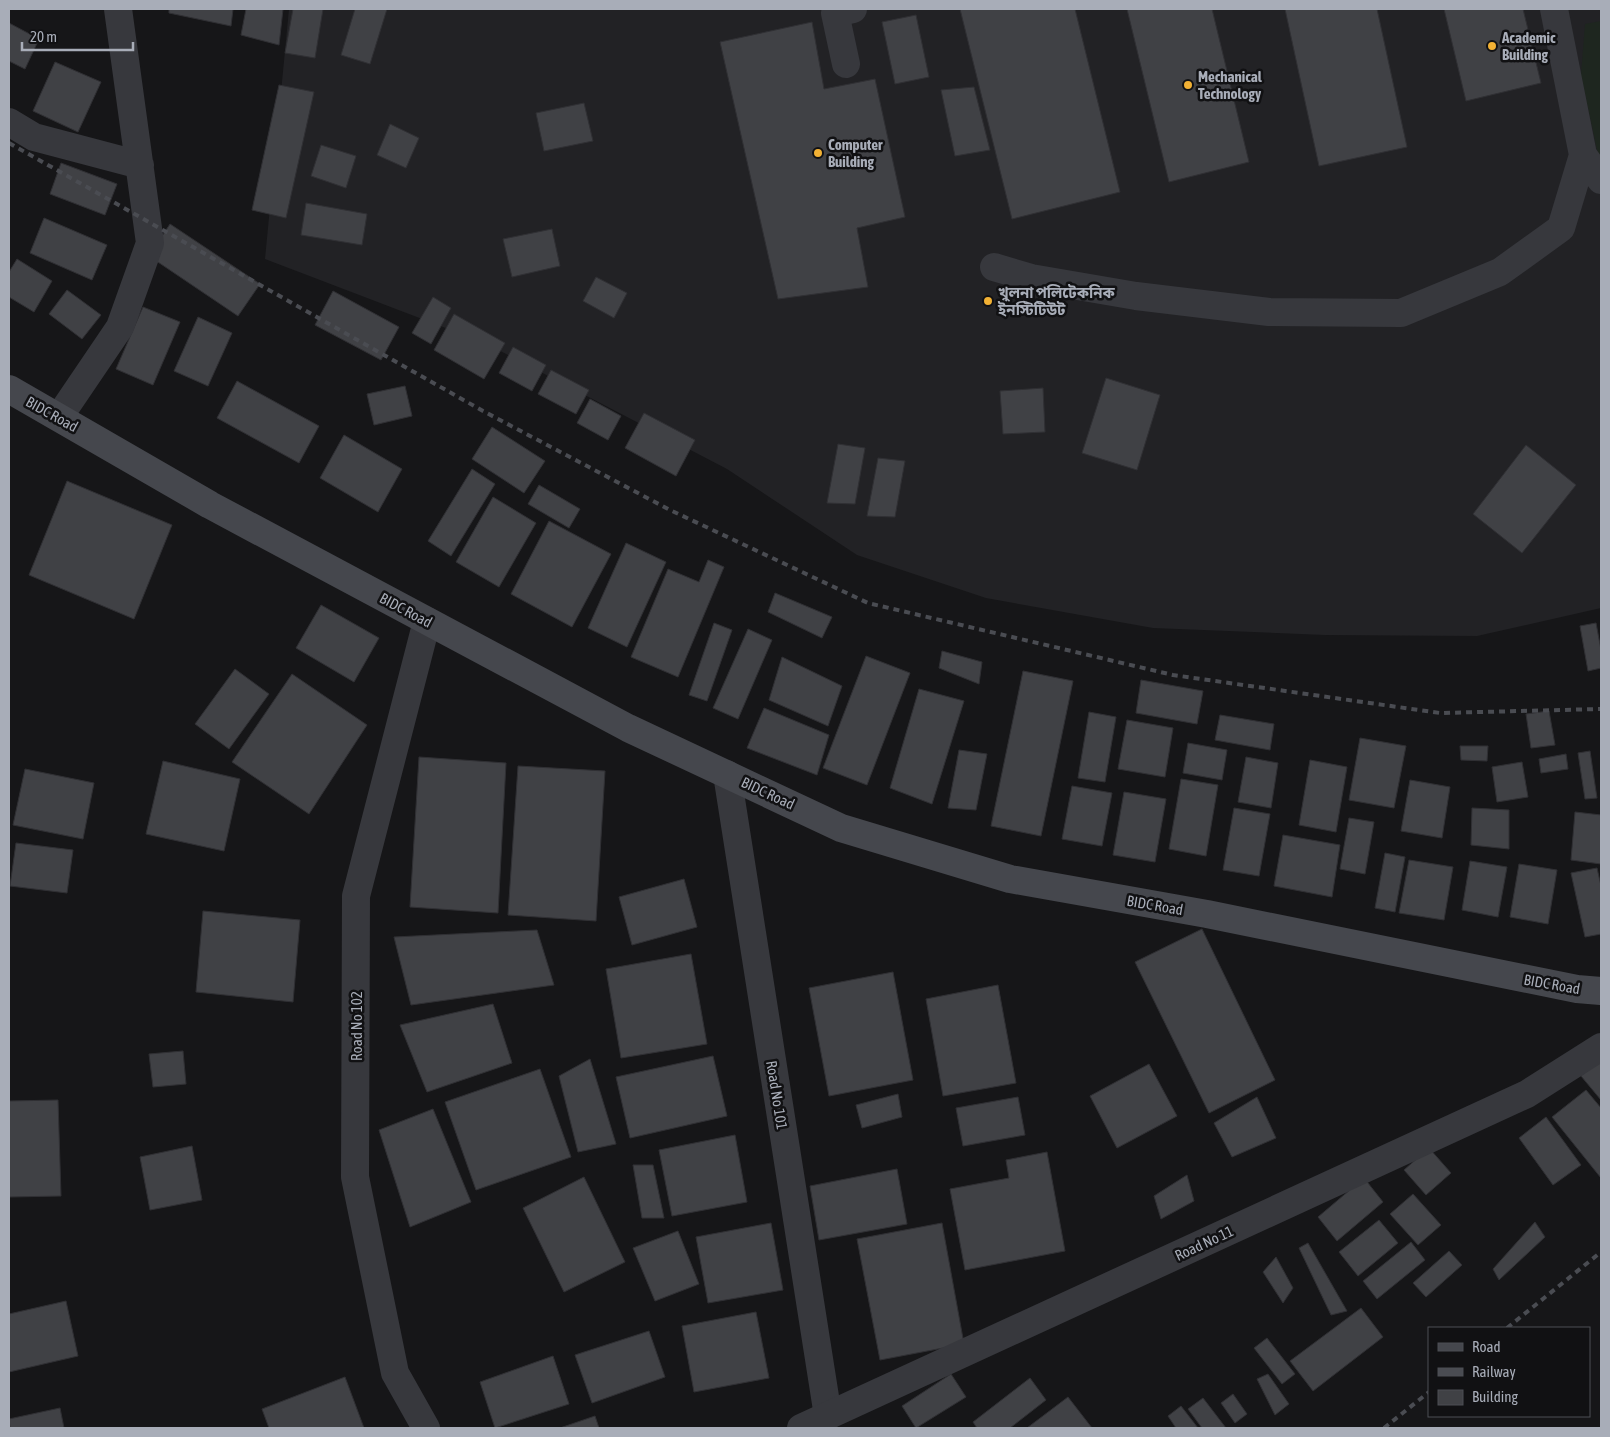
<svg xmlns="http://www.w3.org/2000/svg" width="1610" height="1437" font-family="'Asap Condensed','Noto Sans Bengali',sans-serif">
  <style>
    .built { fill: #222225 }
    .green { fill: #1e261f }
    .building { fill: #404145; stroke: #303034 }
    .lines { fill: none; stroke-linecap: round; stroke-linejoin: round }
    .minor { stroke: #37383d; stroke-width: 28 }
    .tertiary { stroke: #37383d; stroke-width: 28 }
    .secondary { stroke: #45474d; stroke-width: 28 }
    .rail { stroke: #4a4c52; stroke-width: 4; stroke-dasharray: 6 5; stroke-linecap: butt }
    .poi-dot { fill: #f2b134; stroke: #111113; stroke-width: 2 }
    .labels { text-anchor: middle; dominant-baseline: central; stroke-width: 5; stroke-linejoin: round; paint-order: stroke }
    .poi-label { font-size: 15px; font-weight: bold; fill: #a8adb8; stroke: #111113; text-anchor: start }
    .street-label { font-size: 15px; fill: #a8adb8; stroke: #111113 }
  </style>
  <rect width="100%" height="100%" fill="#161618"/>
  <path class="built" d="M 289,9 L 1601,9 L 1601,608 L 1477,636 L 1325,635 L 1153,628 L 986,598 L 857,555 L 727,469 L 485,343 L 265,259 Z"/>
  <path class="green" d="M 1601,21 L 1601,163 L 1599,159 L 1581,75 L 1585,24 Z"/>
  <path class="building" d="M 169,9 L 233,9 L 231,26 L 169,13 Z
    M 246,9 L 283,9 L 279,45 L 241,35 Z
    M 293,9 L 323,9 L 315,58 L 285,53 Z
    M 355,9 L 387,9 L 370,64 L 341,55 Z
    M 960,9 L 1075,9 L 1120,192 L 1012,219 Z
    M 1127,9 L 1212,9 L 1249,162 L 1169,182 Z
    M 1285,9 L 1377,9 L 1407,147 L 1319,166 Z
    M 1444,9 L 1523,9 L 1541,83 L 1466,101 Z
    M 916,15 L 929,77 L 895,84 L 882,22 Z
    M 812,22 L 824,89 L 875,79 L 905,217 L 857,228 L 868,287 L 778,299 L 720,42 Z
    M 9,23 L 39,39 L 25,69 L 9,61 Z
    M 55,62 L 101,82 L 78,132 L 33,111 Z
    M 279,85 L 314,92 L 286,218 L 252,210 Z
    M 974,87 L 990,150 L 955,156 L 941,90 Z
    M 584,103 L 593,141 L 544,151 L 536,113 Z
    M 390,124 L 419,138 L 406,168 L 377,155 Z
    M 321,145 L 356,156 L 346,188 L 311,176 Z
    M 61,163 L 117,184 L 105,215 L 50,194 Z
    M 306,203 L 367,214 L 362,245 L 301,235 Z
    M 44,218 L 107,245 L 92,280 L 30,253 Z
    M 170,224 L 260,284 L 238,316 L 149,256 Z
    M 552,229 L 560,266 L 512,277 L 503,239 Z
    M 17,259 L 52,281 L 34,312 L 9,297 L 9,272 Z
    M 596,277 L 627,293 L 614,318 L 583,301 Z
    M 67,290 L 101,315 L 82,339 L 49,314 Z
    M 333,291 L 399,327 L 381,360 L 315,325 Z
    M 433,297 L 451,308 L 431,344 L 412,333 Z
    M 143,307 L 180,322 L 153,385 L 116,369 Z
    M 454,314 L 505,343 L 484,379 L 434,350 Z
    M 198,317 L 232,333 L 208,386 L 174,371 Z
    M 513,347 L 546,365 L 532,391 L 499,373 Z
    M 551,370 L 589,390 L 576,414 L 538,394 Z
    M 1106,378 L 1160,395 L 1137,470 L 1082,453 Z
    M 237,381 L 319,426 L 299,463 L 217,418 Z
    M 405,386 L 412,416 L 374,425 L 367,394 Z
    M 1043,388 L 1045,432 L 1003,434 L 1000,391 Z
    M 590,399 L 621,416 L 608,440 L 577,423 Z
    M 644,413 L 695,440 L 676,476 L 625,448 Z
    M 492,427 L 545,461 L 524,493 L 472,459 Z
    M 344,435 L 402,469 L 378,512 L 320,478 Z
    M 838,444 L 865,448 L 855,504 L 827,503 Z
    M 1526,445 L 1576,485 L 1522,553 L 1473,514 Z
    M 878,458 L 905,461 L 895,517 L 867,516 Z
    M 472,469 L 495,484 L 451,556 L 428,541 Z
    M 67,481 L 172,525 L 134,619 L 29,575 Z
    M 539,485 L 580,509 L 569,528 L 528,504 Z
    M 493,497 L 536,523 L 499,587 L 456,562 Z
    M 549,521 L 611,554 L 572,627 L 511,594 Z
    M 626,543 L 666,562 L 627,647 L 588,628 Z
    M 708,560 L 724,567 L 678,677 L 631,657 L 668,569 L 699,582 Z
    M 775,593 L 832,617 L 822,638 L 768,612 Z
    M 321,605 L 379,638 L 354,682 L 296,648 Z
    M 714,623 L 732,630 L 707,701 L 689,695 Z
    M 1596,623 L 1601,650 L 1601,668 L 1588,671 L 1580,626 Z
    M 748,629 L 772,640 L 738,719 L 713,708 Z
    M 942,651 L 982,662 L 979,684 L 939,668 Z
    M 866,656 L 910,673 L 867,785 L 823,768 Z
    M 782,657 L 842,686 L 828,726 L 769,700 Z
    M 235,669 L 269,694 L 229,749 L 195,724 Z
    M 1023,671 L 1073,681 L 1041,836 L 991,826 Z
    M 292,674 L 367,725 L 309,814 L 232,762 Z
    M 1141,680 L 1203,691 L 1197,724 L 1136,713 Z
    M 919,689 L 964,701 L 932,804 L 890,788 Z
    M 764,708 L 829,735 L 817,775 L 747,748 Z
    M 1549,711 L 1555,745 L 1531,748 L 1526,714 Z
    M 1089,712 L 1116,717 L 1105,782 L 1078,778 Z
    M 1220,715 L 1274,724 L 1270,750 L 1215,740 Z
    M 1127,720 L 1173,728 L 1165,777 L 1118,769 Z
    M 1360,738 L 1406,746 L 1394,808 L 1349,800 Z
    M 1188,743 L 1227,750 L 1222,780 L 1183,773 Z
    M 1460,746 L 1488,746 L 1487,761 L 1461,760 Z
    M 959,750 L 987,754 L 976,810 L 948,808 Z
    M 1590,751 L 1597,798 L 1585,799 L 1578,753 Z
    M 1566,754 L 1568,769 L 1541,773 L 1539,759 Z
    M 419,757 L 506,763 L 498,913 L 410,907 Z
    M 1246,757 L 1278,763 L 1271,808 L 1238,802 Z
    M 1310,760 L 1347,767 L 1336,832 L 1299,825 Z
    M 163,761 L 240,779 L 224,851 L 146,834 Z
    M 1522,762 L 1528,797 L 1497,802 L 1492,767 Z
    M 518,766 L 605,771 L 596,921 L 508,915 Z
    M 25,769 L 94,783 L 83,839 L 13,825 Z
    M 1181,779 L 1218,785 L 1206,856 L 1169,849 Z
    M 1410,780 L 1450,787 L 1442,838 L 1401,831 Z
    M 1072,786 L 1112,793 L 1102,846 L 1062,839 Z
    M 1124,792 L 1166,799 L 1155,862 L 1113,855 Z
    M 1234,808 L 1270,814 L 1259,876 L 1223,870 Z
    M 1472,808 L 1509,810 L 1509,849 L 1471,845 Z
    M 1575,812 L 1601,815 L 1601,864 L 1571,860 Z
    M 1349,818 L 1374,822 L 1365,874 L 1340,869 Z
    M 1283,835 L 1340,845 L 1332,897 L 1274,886 Z
    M 16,843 L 73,850 L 67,893 L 10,886 Z
    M 1385,853 L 1405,857 L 1395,912 L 1375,908 Z
    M 1409,860 L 1453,867 L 1444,920 L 1399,913 Z
    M 1470,861 L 1507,867 L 1498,917 L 1462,910 Z
    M 1519,864 L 1557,870 L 1548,924 L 1510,917 Z
    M 1597,868 L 1601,886 L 1601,934 L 1585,937 L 1571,873 Z
    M 684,879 L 697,927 L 632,945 L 619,897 Z
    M 203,911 L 300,920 L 293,1002 L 196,992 Z
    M 1202,929 L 1275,1080 L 1209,1113 L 1135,962 Z
    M 537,930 L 554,985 L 411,1005 L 394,937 Z
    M 691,954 L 707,1044 L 621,1058 L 606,969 Z
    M 893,972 L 913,1080 L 829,1096 L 809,988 Z
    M 998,985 L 1016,1083 L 943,1096 L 926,999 Z
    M 493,1004 L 512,1063 L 427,1092 L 400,1025 Z
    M 183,1051 L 186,1084 L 153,1087 L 149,1054 Z
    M 713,1056 L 727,1116 L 630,1138 L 616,1077 Z
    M 1601,1058 L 1601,1100 L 1581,1076 Z
    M 590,1059 L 616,1144 L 578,1152 L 559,1076 Z
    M 1149,1064 L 1177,1116 L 1117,1148 L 1090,1096 Z
    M 540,1069 L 571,1157 L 476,1190 L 445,1102 Z
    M 1586,1090 L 1601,1108 L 1601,1178 L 1552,1117 Z
    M 898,1094 L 902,1117 L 862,1128 L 856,1105 Z
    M 1018,1097 L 1025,1135 L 963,1146 L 956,1108 Z
    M 1257,1097 L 1276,1138 L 1232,1157 L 1214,1123 Z
    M 58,1100 L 61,1196 L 9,1197 L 9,1101 Z
    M 433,1109 L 471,1202 L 410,1227 L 379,1130 Z
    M 1546,1117 L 1581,1165 L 1553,1185 L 1519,1138 Z
    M 735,1135 L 747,1202 L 672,1216 L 659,1150 Z
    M 192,1146 L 202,1200 L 150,1210 L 140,1157 Z
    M 1429,1148 L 1451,1173 L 1426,1195 L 1404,1170 Z
    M 1047,1152 L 1065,1251 L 965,1270 L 950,1189 L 1009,1178 L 1006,1160 Z
    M 633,1165 L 653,1165 L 664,1218 L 642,1218 Z
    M 897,1169 L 907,1224 L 819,1240 L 810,1186 Z
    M 1187,1175 L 1194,1201 L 1161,1219 L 1154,1196 Z
    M 584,1177 L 625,1262 L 564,1292 L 523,1208 Z
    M 1364,1178 L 1383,1202 L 1337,1241 L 1318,1217 Z
    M 1413,1194 L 1441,1225 L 1418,1245 L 1390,1214 Z
    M 1379,1220 L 1398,1243 L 1358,1276 L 1339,1252 Z
    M 1535,1222 L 1545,1237 L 1499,1280 L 1493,1269 Z
    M 771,1223 L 783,1290 L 708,1303 L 696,1237 Z
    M 942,1223 L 964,1344 L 880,1360 L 857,1239 Z
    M 678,1231 L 699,1284 L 655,1301 L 633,1248 Z
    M 1411,1242 L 1425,1260 L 1377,1299 L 1363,1281 Z
    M 1308,1243 L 1347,1311 L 1331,1315 L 1299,1248 Z
    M 1449,1251 L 1462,1265 L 1426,1297 L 1413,1283 Z
    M 1276,1257 L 1293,1288 L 1283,1303 L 1263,1272 Z
    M 66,1301 L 78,1356 L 9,1372 L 9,1314 Z
    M 1361,1308 L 1383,1337 L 1313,1391 L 1290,1361 Z
    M 756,1312 L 769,1378 L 694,1392 L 682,1326 Z
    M 649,1331 L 665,1377 L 592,1403 L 575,1355 Z
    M 1267,1338 L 1295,1374 L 1282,1384 L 1254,1348 Z
    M 553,1356 L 569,1404 L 495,1428 L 480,1382 Z
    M 951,1374 L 966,1397 L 916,1428 L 902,1406 Z
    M 1268,1374 L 1289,1404 L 1275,1415 L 1257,1379 Z
    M 345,1377 L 364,1428 L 269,1428 L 262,1409 Z
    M 1030,1378 L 1046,1400 L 1010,1428 L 977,1428 L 973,1422 Z
    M 1233,1394 L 1247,1414 L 1235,1423 L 1221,1403 Z
    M 1068,1397 L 1092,1428 L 1027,1428 Z
    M 1203,1398 L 1226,1428 L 1202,1428 L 1188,1409 Z
    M 1181,1406 L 1198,1428 L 1176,1428 L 1168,1416 Z
    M 60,1408 L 64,1428 L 10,1428 L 9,1419 Z
    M 595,1416 L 599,1428 L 560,1428 Z"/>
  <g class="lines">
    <path class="minor" d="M 846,64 L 835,13 L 853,9
      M 9,122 L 34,137 L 140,165
      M 1583,155 L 1601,180
      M 994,267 L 1031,278 L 1136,296 L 1269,312 L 1401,313 L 1500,272 L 1561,228 L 1583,155 L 1554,9
      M 59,417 L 120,327 L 150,243 L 118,9
      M 727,774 L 828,1416
      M 426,1428 L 395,1373 L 355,1177 L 356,896 L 427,621"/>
    <path class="tertiary" d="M 801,1428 L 1527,1094 L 1601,1047"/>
    <path class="secondary" d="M 9,389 L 210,505 L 628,728 L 841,828 L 1010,879 L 1207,914 L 1577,989 L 1601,991"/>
    <path class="rail" d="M 9,143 L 483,411 L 670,510 L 868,603 L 1173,675 L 1440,713 L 1601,709
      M 1507,1328 L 1601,1252
      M 1384,1428 L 1429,1392"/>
  </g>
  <g class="poi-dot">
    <circle cx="1492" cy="46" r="5"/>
    <circle cx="1188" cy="85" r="5"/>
    <circle cx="818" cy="153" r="5"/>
    <circle cx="988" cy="301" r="5"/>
  </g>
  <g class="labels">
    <g class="poi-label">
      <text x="1502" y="37">Academic<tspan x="1502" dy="17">Building</tspan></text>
      <text x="1198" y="76">Mechanical<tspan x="1198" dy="17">Technology</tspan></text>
      <text x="828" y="144">Computer<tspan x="828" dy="17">Building</tspan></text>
      <text x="998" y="292">খুলনা পলিটেকনিক<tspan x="998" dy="17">ইনস্টিটিউট</tspan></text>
    </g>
    <g class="street-label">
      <text transform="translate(52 414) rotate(29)">BIDC Road</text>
      <text transform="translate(406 610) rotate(28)">BIDC Road</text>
      <text transform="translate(768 793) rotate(25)">BIDC Road</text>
      <text transform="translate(1155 905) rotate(10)">BIDC Road</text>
      <text transform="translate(1552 984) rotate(10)">BIDC Road</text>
      <text transform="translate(356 1026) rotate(-90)">Road No 102</text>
      <text transform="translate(777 1095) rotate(81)">Road No 101</text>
      <text transform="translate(1204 1243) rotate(-25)">Road No 11</text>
    </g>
  </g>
  <rect width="1610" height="1437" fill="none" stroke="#a8adb8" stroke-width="20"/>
  <rect x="1428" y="1327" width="162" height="90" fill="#111113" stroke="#4d4f55"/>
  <rect x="1438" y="1343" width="25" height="8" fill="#45474d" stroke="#4d4f55"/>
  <text x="1472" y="1352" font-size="15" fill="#a8adb8">Road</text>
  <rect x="1438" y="1368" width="25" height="8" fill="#4a4c52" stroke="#4d4f55"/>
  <text x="1472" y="1377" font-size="15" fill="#a8adb8">Railway</text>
  <rect x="1438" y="1390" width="25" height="15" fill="#404145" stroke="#4d4f55"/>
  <text x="1472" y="1402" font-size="15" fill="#a8adb8">Building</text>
  <path d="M22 42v8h111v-8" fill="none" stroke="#a8adb8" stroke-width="2.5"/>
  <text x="30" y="42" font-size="15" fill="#a8adb8" stroke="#111113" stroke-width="4" paint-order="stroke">20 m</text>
</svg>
